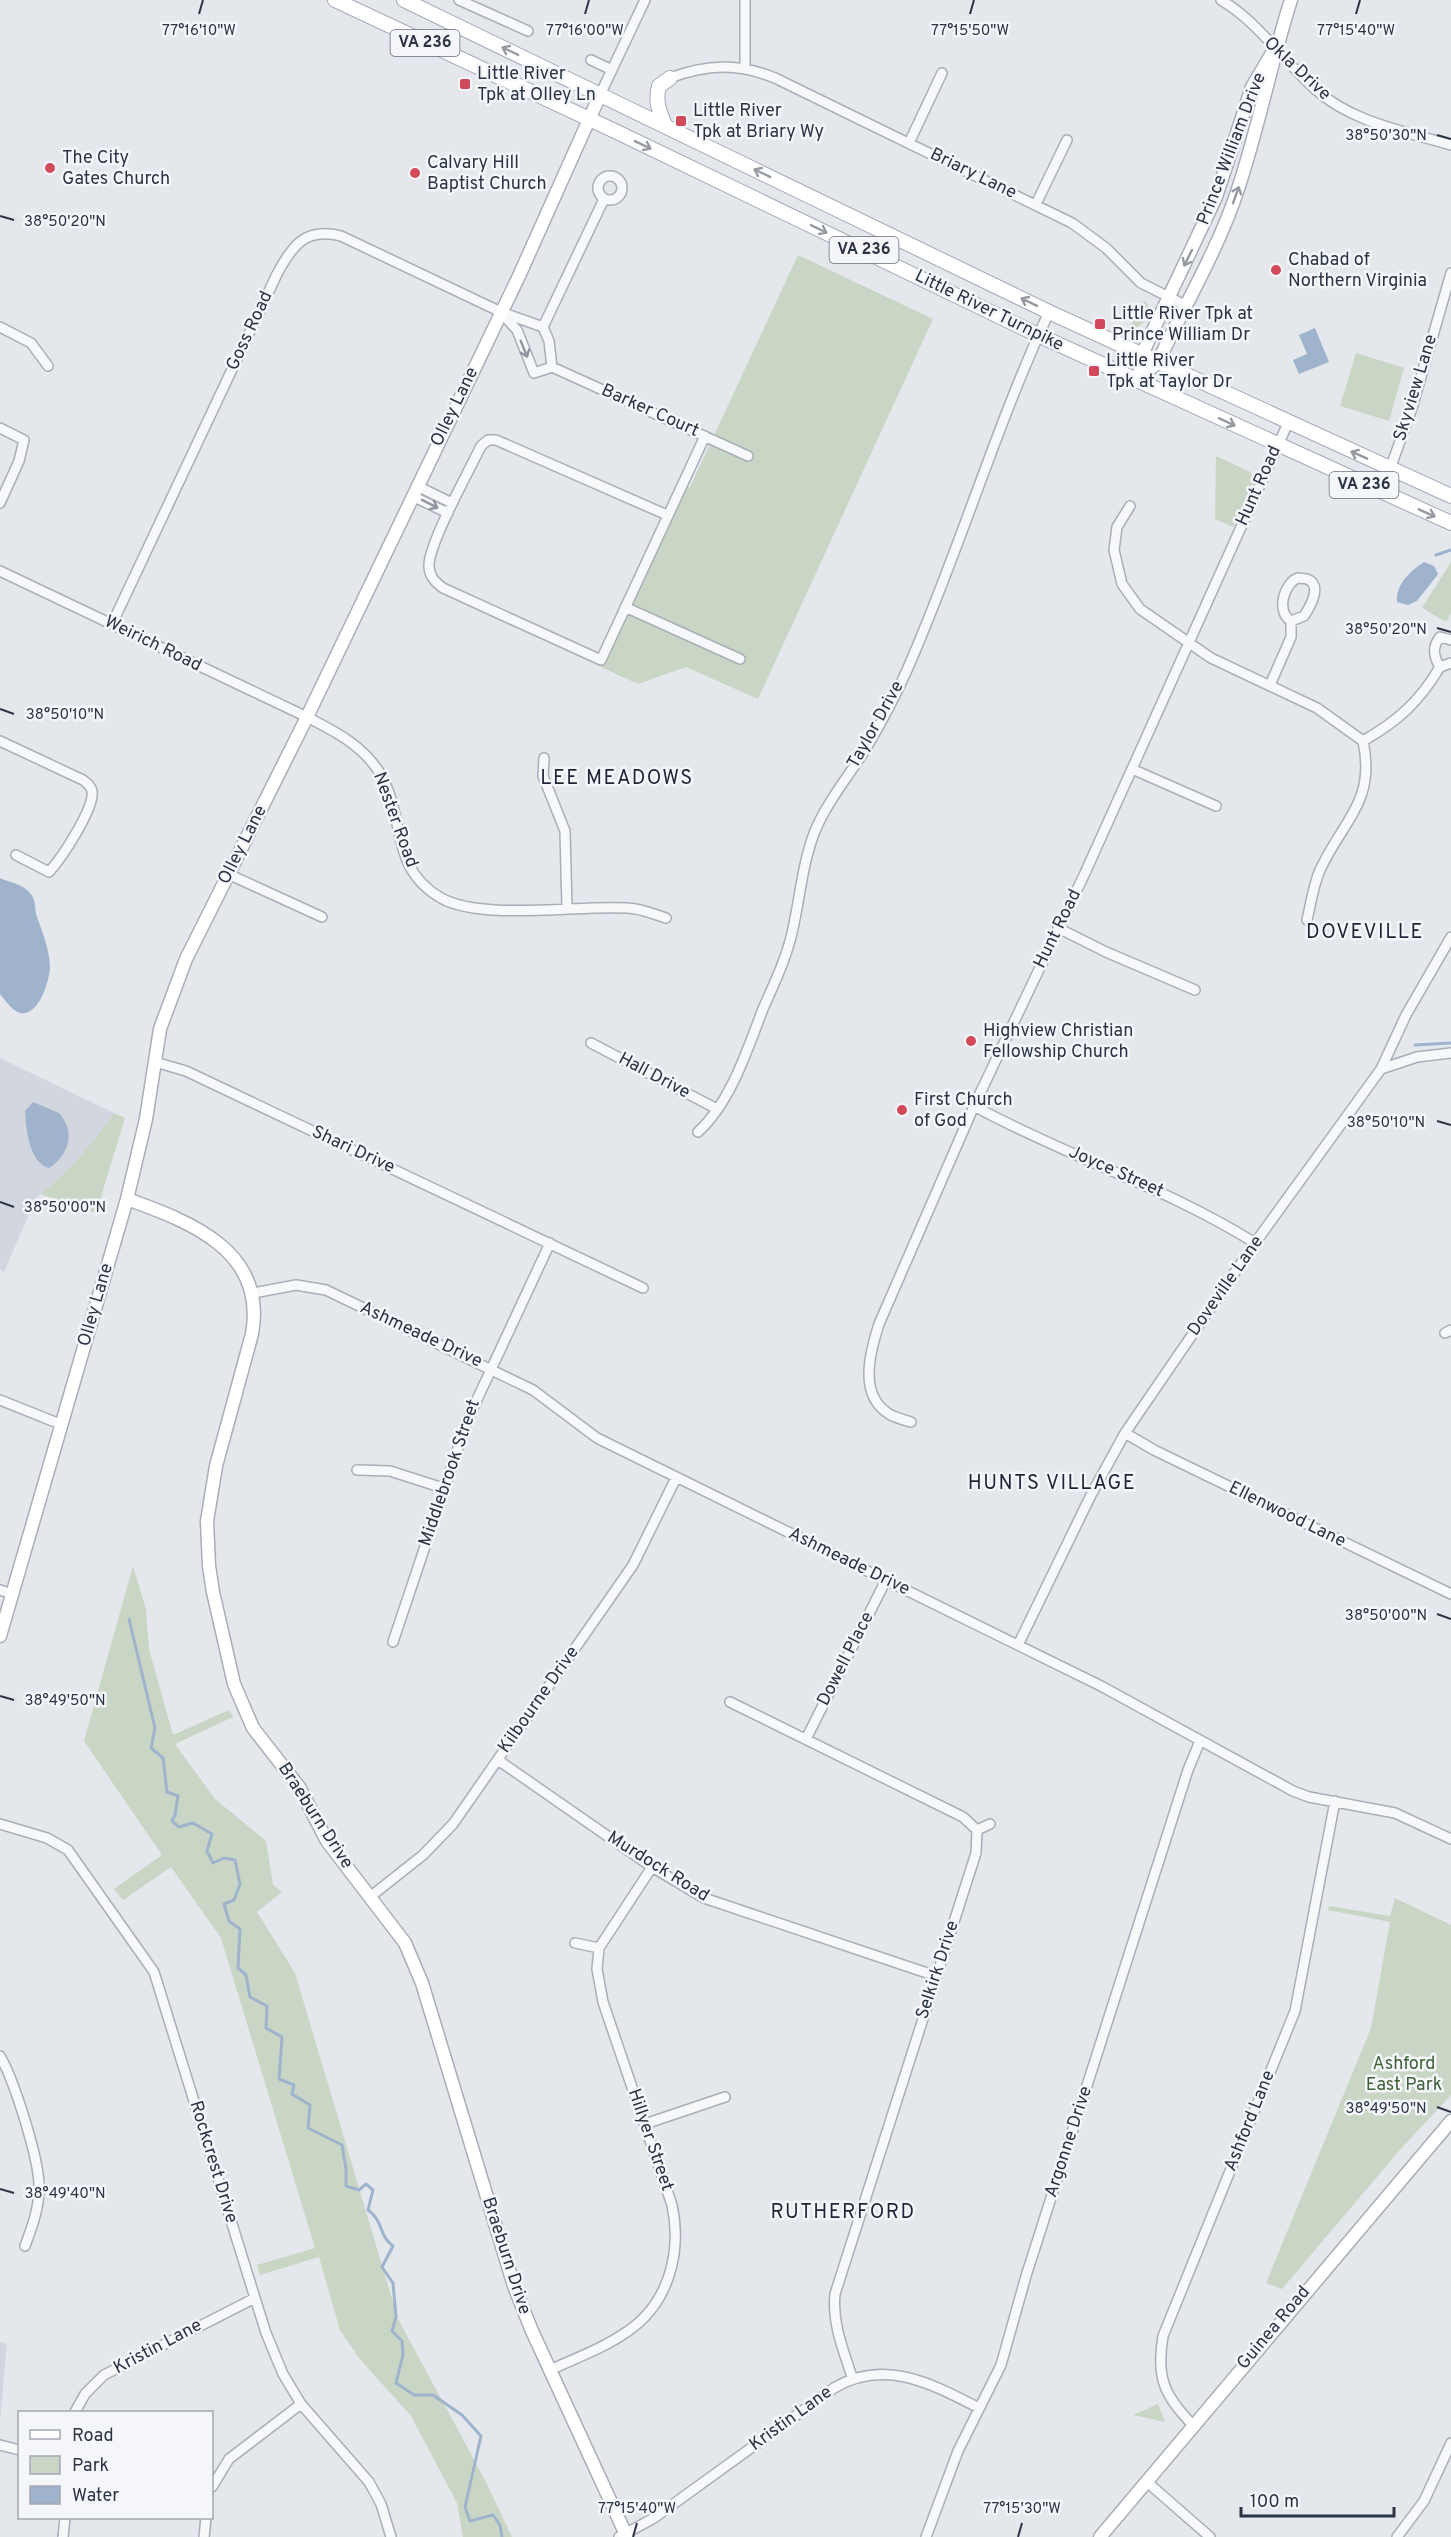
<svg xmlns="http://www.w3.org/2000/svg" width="1451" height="2537" font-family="Overpass,sans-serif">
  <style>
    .built { fill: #d2d6de }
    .green { fill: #c9d6c5 }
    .water { fill: #9fb4cc }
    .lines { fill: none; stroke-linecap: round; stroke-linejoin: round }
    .stream { stroke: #9fb4cc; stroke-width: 3 }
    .street-casing { stroke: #a9aeb7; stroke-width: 12 }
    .secondary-casing { stroke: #a9aeb7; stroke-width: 15 }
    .primary-casing { stroke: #a3abb8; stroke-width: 16 }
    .street { stroke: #f7f8fa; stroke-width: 9 }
    .secondary { stroke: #fff; stroke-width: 12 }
    .primary { stroke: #fff; stroke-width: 14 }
    .oneway { stroke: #959aa2 }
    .oneway2 { stroke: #9196a0 }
    .ticks { fill: none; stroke: #2b3445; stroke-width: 2 }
    .poi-dot { fill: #d1495b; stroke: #f4f6f9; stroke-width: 2 }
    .labels { text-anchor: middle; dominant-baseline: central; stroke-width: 5; stroke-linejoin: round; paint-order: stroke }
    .shield { fill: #f4f6f9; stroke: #676e7b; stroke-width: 1.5 }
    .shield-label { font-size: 16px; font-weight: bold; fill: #2b3445 }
    .street-label { font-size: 18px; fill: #2b3445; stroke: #f4f6f9 }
    .poi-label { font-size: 18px; fill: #2b3445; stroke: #f4f6f9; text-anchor: start }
    .park-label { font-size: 18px; fill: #3f6138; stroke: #f4f6f9 }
    .neighbourhood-label { font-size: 20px; letter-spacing: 1.5px; fill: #1d2536; stroke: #f4f6f9 }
    .ticks-label { font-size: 15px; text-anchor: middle; fill: #2b3445; stroke: #f4f6f9; stroke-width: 5; stroke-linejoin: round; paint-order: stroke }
  </style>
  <rect width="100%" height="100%" fill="#e4e7ec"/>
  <path class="built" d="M 0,1058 L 114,1113 L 93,1143 L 62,1176 L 36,1198 L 4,1272 L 0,1269 Z
    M 0,2342 L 7,2344 L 0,2421 Z"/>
  <path class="green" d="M 798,255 L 933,319 L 758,699 L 686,667 L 638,684 L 601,667 L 683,485 L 690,487 Z
    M 1144,300 L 1150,307 C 1149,322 1139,327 1127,332 Z
    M 1356,353 L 1404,368 L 1389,421 L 1340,406 Z
    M 1216,456 L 1250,472 L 1253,477 L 1253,483 L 1233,527 L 1215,519 Z
    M 1451,562 L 1451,613 L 1446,622 L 1422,608 Z
    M 114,1113 L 125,1118 L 96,1213 L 40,1194 C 70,1171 93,1143 114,1113 Z
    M 133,1566 L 146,1609 L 149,1649 L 173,1735 L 229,1710 L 233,1717 L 175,1744 L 215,1799 L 266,1841 L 273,1885 L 282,1892 L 257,1912 L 295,1973 L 398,2319 L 485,2480 L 512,2537 L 463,2537 L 457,2503 L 411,2416 L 359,2358 L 340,2330 L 319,2257 L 260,2275 L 257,2265 L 315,2248 L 221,1938 L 171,1867 L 123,1900 L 114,1889 L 162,1855 L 84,1741 Z
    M 1395,1898 L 1451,1925 L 1451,2095 L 1398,2152 L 1282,2289 L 1266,2283 L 1371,2028 L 1390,1922 L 1328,1910 L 1329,1906 L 1390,1916 Z
    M 1158,2404 L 1165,2422 L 1133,2415 Z"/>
  <path class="water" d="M 1315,328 L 1329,362 L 1299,374 L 1293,360 L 1307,354 L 1299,335 Z
    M 1424,562 L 1434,566 L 1438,574 L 1417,601 L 1408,605 L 1397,602 C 1396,584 1410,571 1424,562 Z
    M 0,878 C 10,883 21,883 29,892 C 37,900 34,908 37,917 C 43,933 49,949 50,966 C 50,980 39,1017 20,1013 C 11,1010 6,1001 0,994 Z
    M 33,1102 L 59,1113 C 76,1132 69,1155 49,1168 C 29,1163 26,1128 25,1111 Z"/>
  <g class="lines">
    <path class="stream" d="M 1436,555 L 1451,550
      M 1415,1045 L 1451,1043
      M 129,1619 L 155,1728 L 151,1748 L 163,1758 L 167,1792 L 178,1796 L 175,1815 L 172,1821 L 179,1827 L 193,1823 L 212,1834 L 207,1851 L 213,1863 L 224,1858 L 235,1860 L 240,1884 L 234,1900 L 224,1904 L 229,1921 L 240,1929 L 238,1968 L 246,1975 L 250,1997 L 267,2006 L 266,2028 L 282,2037 L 279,2079 L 294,2085 L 292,2094 L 310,2105 L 308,2128 L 342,2145 L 346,2169 L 346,2186 L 359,2190 L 366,2184 L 373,2190 L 368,2210 C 384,2221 378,2235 393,2246 L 382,2267 L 393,2283 L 396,2317 L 392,2331 L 402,2341 L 403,2355 L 396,2383 L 414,2395 L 433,2395 L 462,2415 L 481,2436 L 465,2507 L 470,2521 L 493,2515 L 500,2525 L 502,2537"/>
    <g class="street-casing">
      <path id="street" d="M 459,0 L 528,31
        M 745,0 L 745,67
        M 1221,0 C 1256,20 1285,62 1315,89 C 1353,123 1404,131 1451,145
        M 591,60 L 612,70
        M 670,78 C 707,64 738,63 775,78 L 1072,223 L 1106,248 L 1141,283 L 1185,305
        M 600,95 L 645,0
        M 909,143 L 942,73
        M598 188a12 12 0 1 1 24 0a12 12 0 1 1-24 0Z
        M 1036,204 L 1067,140
        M 502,314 L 517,330 L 534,373 L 552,367 L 748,456
        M 0,327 L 31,343 L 48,366
        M 552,367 L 549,341 L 543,327 L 604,199
        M 0,428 L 24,440 L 19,461 L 0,503
        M 1390,469 L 1412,408 L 1451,273
        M 417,486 L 452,503
        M 412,496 L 448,513
        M 1130,506 L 1117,527 L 1114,550 L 1122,584 L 1140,609 L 1211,658 L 1317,708 L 1363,741 C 1376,802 1343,820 1320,870 C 1313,886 1311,903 1307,920
        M 667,515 L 496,440 L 488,440 L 481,446 C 470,469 428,545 429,566 C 429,576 435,582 443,588 L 601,660 L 705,436
        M 0,571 L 307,717 C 336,732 364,746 381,775 C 406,819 389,868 441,898 C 482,921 577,905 627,908 C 640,908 653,914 666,918
        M 625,607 L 740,659
        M 112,624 L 277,274 C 292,246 305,227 341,236 L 501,312 L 543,327
        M 1440,667 C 1433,656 1432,647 1440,637 L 1451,640
        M 1270,685 L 1291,637 L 1291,621 L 1304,616 C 1310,607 1323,585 1307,579 C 1306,579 1300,578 1298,578 C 1285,582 1275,611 1291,621
        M 0,741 L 83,780 C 87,783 91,786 92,791 C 95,808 61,859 49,872 L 16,855
        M 1363,741 C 1398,721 1419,702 1440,667 L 1451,663
        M 544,758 L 543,776 L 565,831 L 567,908
        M 1132,769 L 1216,806
        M 228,874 L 322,917
        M 1058,928 L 1106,952 L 1195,990
        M 591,1043 L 717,1109
        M 155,1062 L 186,1071 L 643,1288
        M 1381,1069 L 1417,1057 L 1451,1053
        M 974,1106 C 1065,1156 1166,1187 1255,1243
        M 698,1132 C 731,1102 747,1050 763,1009 C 774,984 786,959 792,933 C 800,899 802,864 815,831 C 827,802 848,777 865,750 C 880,725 895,697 907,670 C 959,552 995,428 1049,312
        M 253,1293 L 296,1285 L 326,1290 L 533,1390 L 597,1438 L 1101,1686 L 1293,1791 L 1309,1797 L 1395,1813 L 1451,1839
        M 1445,1333 L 1451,1330
        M 0,1400 L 60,1424
        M 911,1422 C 904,1420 896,1418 889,1414 C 858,1395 870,1352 879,1324 L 974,1106 L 1085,873 L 1288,423
        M 1125,1433 L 1154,1450 L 1451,1594
        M 357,1470 L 390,1471 L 443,1488
        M 0,1590 L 12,1594
        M 393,1642 L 467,1421 L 550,1243
        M 1018,1645 L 1091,1495 L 1125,1433 L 1255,1243 L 1381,1069 L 1406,1015 L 1451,937
        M 730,1702 L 963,1817 L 977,1830 L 976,1853 L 835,2294 C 832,2323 843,2349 852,2377
        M 806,1739 L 886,1580
        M 498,1760 L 652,1867 L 704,1898 L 936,1976
        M 0,1824 L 47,1838 L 68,1850 L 154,1972 L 255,2298 L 266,2333 L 283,2374 L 301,2404 L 369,2482 L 381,2504 L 391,2537
        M 977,1830 L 990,1824
        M 370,1897 L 423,1855 L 453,1824 L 633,1565 L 676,1478
        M 575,1943 L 599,1948
        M 0,2056 C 14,2080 40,2161 39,2188 C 39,2209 32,2227 25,2246
        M 645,2124 L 725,2097
        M 550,2370 C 576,2358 604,2348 628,2331 C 669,2303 682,2252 672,2205 L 603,2002 L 597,1969 L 599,1948 L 652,1867
        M 75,2412 L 85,2394 L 104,2375 L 255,2298
        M 1193,2425 C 1164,2396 1156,2377 1163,2336 L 1295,2011 L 1335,1801
        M 0,2445 L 20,2450
        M 1147,2482 L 1210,2537
        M 212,2487 L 229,2459 L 301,2404
        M 63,2537 L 65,2518
        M 204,2537 L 206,2518
        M 619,2537 L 654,2518 L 834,2388 C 885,2358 932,2384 979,2408
        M 926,2537 L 958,2451 L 1001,2365 L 1026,2276 L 1188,1770 L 1200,1741
        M 1397,2537 L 1424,2501 L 1451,2443"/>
    </g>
    <g class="secondary-casing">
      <path id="secondary" d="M 1138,380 L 1158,362 C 1184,306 1219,248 1238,189 C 1259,126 1271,62 1291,0
        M 1138,380 L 1142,355 L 1149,339 L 1216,197 L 1252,87 L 1272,53
        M 127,1199 C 191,1222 267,1251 252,1334 L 216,1466 L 207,1521 L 209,1566 L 213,1592 L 234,1684 L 253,1728 L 299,1787 L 327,1841 L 405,1943 L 422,1983 L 514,2286 L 532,2331 L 627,2537
        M 0,1636 L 127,1199 L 146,1119 L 160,1029 L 186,959 L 307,717 L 519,276 L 600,95
        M 1100,2537 L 1451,2121"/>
    </g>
    <g class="primary-casing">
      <path id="primary" d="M 335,0 L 617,132 L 1038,335 L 1451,523
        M 404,0 L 1049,312 L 1451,496
        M 665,125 C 659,111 655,101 659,86 L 670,78"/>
    </g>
    <use href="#street" class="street"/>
    <use href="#secondary" class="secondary"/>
    <use href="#primary" class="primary"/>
  </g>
  <defs><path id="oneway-shaft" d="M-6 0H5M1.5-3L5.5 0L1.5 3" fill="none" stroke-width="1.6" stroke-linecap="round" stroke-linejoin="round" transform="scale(1.5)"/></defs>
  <g class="oneway">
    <use href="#oneway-shaft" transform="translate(510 51) rotate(-154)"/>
    <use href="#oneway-shaft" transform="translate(643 145) rotate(26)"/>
    <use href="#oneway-shaft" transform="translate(762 173) rotate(-154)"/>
    <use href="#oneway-shaft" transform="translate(1236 195) rotate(-70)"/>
    <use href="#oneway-shaft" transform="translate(819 229) rotate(26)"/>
    <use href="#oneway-shaft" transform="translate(1188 258) rotate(116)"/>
    <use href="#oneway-shaft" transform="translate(1029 302) rotate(-154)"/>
    <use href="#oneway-shaft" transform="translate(1227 422) rotate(25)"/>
    <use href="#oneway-shaft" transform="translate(1359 455) rotate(-156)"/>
    <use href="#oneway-shaft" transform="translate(1427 513) rotate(24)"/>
  </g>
  <g class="oneway2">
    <use href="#oneway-shaft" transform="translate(524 349) rotate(68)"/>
    <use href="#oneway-shaft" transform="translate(430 504) rotate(27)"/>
  </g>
  <path class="ticks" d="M 199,14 L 203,0M 585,14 L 589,0M 970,14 L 974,0M 1356,14 L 1360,0M 1437,135 L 1451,139M 0,216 L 14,220M 1437,628 L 1451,632M 0,709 L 14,714M 1437,1121 L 1451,1125M 0,1202 L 14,1207M 1437,1614 L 1451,1619M 0,1696 L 14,1700M 1437,2107 L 1451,2112M 0,2189 L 14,2193M 633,2537 L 637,2523M 1018,2537 L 1022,2523"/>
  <g class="poi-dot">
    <rect x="459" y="78" width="12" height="12" rx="3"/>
    <rect x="675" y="115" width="12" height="12" rx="3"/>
    <circle cx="50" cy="168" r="6"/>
    <circle cx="415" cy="173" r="6"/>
    <circle cx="1276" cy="270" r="6"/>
    <rect x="1094" y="318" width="12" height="12" rx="3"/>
    <rect x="1088" y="365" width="12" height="12" rx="3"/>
    <circle cx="971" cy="1041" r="6"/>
    <circle cx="902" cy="1110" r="6"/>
  </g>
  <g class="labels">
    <g class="shield">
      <rect x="390.5" y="30" width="69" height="26" rx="4.5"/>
      <rect x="829.5" y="237" width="69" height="26" rx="4.5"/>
      <rect x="1329.5" y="472" width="69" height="26" rx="4.5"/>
    </g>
    <g class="shield-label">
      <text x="425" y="43">VA 236</text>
      <text x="864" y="250">VA 236</text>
      <text x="1364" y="485">VA 236</text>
    </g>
    <g class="street-label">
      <text transform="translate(1297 69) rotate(43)">Okla Drive</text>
      <text transform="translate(1232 149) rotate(-69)">Prince William Drive</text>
      <text transform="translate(973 174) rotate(26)">Briary Lane</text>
      <text transform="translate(989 311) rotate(26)">Little River Turnpike</text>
      <text transform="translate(250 331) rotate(-65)">Goss Road</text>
      <text transform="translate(1416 388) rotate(-73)">Skyview Lane</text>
      <text transform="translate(455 407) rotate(-64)">Olley Lane</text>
      <text transform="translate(650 411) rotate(24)">Barker Court</text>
      <text transform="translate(1259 486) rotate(-66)">Hunt Road</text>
      <text transform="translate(153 644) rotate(26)">Weirich Road</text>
      <text transform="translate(876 725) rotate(-61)">Taylor Drive</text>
      <text transform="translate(395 820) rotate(70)">Nester Road</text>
      <text transform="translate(243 845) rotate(-63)">Olley Lane</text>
      <text transform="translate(1058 929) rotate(-64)">Hunt Road</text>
      <text transform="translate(654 1076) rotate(28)">Hall Drive</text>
      <text transform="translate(353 1150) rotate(25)">Shari Drive</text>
      <text transform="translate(1116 1172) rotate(24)">Joyce Street</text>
      <text transform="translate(1226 1286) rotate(-55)">Doveville Lane</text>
      <text transform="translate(96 1305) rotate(-74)">Olley Lane</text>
      <text transform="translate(421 1335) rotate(25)">Ashmeade Drive</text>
      <text transform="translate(450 1473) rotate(-71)">Middlebrook Street</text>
      <text transform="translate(1287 1515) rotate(26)">Ellenwood Lane</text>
      <text transform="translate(849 1562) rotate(26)">Ashmeade Drive</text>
      <text transform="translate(846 1659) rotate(-63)">Dowell Place</text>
      <text transform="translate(539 1700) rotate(-55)">Kilbourne Drive</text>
      <text transform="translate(315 1816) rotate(57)">Braeburn Drive</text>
      <text transform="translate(658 1867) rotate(32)">Murdock Road</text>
      <text transform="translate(938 1970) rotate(-72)">Selkirk Drive</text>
      <text transform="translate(1250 2121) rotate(-68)">Ashford Lane</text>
      <text transform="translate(650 2140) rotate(71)">Hillyer Street</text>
      <text transform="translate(1069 2142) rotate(-72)">Argonne Drive</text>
      <text transform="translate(213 2162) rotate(73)">Rockcrest Drive</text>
      <text transform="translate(506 2256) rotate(72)">Braeburn Drive</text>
      <text transform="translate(1274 2328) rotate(-50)">Guinea Road</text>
      <text transform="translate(158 2347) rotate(-28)">Kristin Lane</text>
      <text transform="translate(791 2419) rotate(-36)">Kristin Lane</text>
    </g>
    <g class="poi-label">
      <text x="477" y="74">Little River<tspan x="477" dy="21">Tpk at Olley Ln</tspan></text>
      <text x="693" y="111">Little River<tspan x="693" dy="21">Tpk at Briary Wy</tspan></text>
      <text x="62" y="158">The City<tspan x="62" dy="21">Gates Church</tspan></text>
      <text x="427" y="163">Calvary Hill<tspan x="427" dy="21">Baptist Church</tspan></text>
      <text x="1288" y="260">Chabad of<tspan x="1288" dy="21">Northern Virginia</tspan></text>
      <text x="1112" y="314">Little River Tpk at<tspan x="1112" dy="21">Prince William Dr</tspan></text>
      <text x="1106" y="361">Little River<tspan x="1106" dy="21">Tpk at Taylor Dr</tspan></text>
      <text x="983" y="1031">Highview Christian<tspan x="983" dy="21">Fellowship Church</tspan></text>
      <text x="914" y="1100">First Church<tspan x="914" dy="21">of God</tspan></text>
    </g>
    <g class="park-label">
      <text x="1404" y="2064">Ashford<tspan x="1404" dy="21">East Park</tspan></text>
    </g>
    <g class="neighbourhood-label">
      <text x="617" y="779">LEE MEADOWS</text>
      <text x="1365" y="933">DOVEVILLE</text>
      <text x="1052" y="1484">HUNTS VILLAGE</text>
      <text x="843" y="2213">RUTHERFORD</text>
    </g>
  </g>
  <g class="ticks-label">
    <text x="199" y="35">77°16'10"W</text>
    <text x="585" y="35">77°16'00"W</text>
    <text x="970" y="35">77°15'50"W</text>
    <text x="1356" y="35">77°15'40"W</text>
    <text x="1386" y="140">38°50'30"N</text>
    <text x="65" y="226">38°50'20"N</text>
    <text x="1386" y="634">38°50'20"N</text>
    <text x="65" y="719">38°50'10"N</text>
    <text x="1386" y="1127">38°50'10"N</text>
    <text x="65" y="1212">38°50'00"N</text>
    <text x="1386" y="1620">38°50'00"N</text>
    <text x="65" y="1705">38°49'50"N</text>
    <text x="1386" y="2113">38°49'50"N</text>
    <text x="65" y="2198">38°49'40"N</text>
    <text x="637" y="2513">77°15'40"W</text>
    <text x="1022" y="2513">77°15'30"W</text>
  </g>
  <rect x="18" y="2411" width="195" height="108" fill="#f4f6f9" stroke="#a4a8b1" stroke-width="1.5"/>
  <rect x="30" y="2430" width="30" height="9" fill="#ffffff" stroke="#a4a8b1" stroke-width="1.5"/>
  <text x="72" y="2441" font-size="18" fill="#2b3445">Road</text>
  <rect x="30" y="2456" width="30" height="18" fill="#c9d6c5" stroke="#a4a8b1" stroke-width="1.5"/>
  <text x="72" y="2471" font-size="18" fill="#2b3445">Park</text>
  <rect x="30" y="2486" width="30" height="18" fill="#9fb4cc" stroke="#a4a8b1" stroke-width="1.5"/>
  <text x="72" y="2501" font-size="18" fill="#2b3445">Water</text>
  <path d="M1241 2507v9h153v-9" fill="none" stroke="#2b3445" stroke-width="3"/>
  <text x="1250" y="2507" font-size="18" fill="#2b3445" stroke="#f4f6f9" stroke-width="4.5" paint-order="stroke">100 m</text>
</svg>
